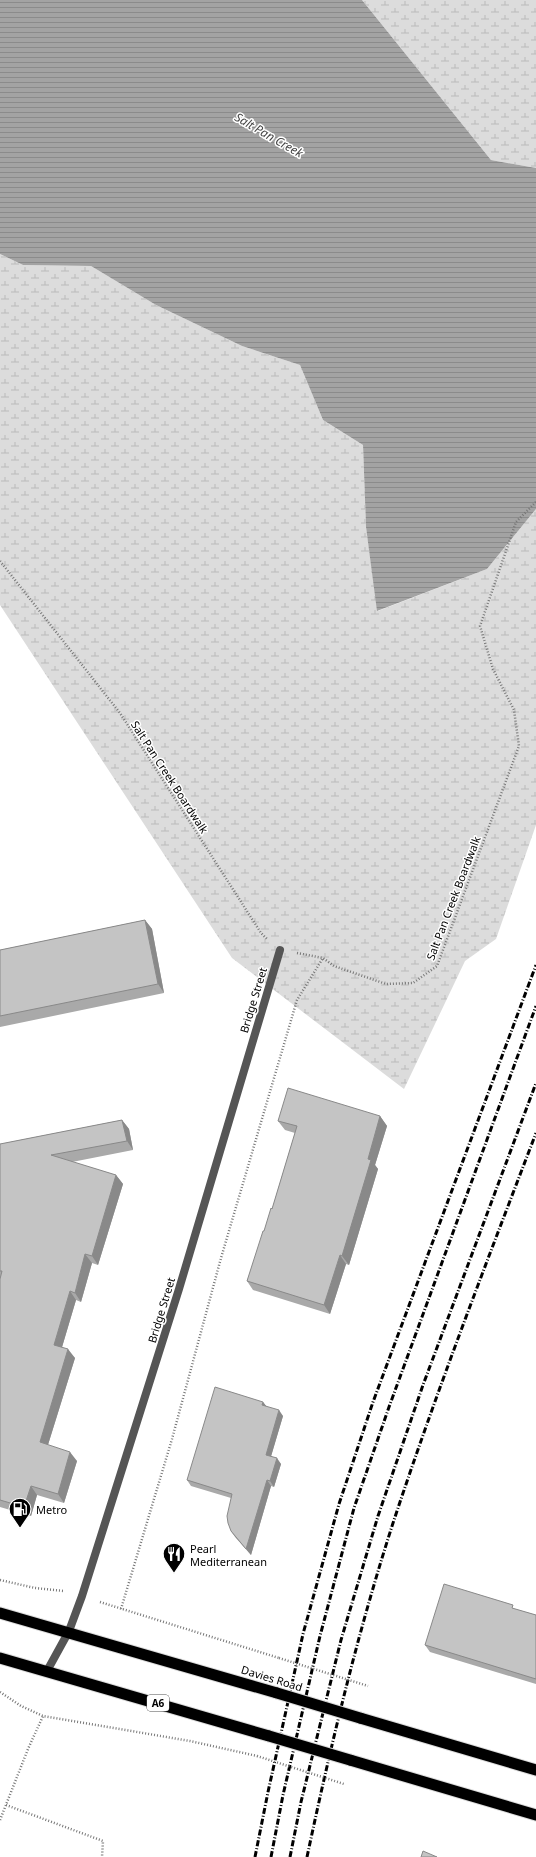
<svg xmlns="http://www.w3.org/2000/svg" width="536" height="1857" font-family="'Noto Sans',sans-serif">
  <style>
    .wetland { fill: url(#wetland-marsh) }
    .water { fill: url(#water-rules) }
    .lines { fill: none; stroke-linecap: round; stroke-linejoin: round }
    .trunk-casing { stroke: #dbdbdb; stroke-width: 13 }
    .path { stroke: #777; stroke-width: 2.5; stroke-dasharray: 1 2; stroke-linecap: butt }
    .minor { stroke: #555; stroke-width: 8 }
    .trunk { stroke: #000; stroke-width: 11 }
    .rail { stroke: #000; stroke-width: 3; stroke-dasharray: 6 2 1 2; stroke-linecap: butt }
    .trunk-bridge-casing { stroke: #dbdbdb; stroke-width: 13; stroke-linecap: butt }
    .path-bridge { stroke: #777; stroke-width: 2.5; stroke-dasharray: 1 2; stroke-linecap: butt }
    .trunk-bridge { stroke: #000; stroke-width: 11 }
    .wall { fill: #a9a9a9 }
    .shaded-wall { fill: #898989 }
    .building { fill: #c4c4c4; stroke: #898989 }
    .labels { text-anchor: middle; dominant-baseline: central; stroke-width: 3; stroke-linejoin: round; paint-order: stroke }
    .shield { fill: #fff; stroke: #4c4c4c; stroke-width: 1 }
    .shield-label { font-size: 10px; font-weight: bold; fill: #000 }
    .street-label { font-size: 11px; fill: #000; stroke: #fff }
    .poi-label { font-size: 11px; fill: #000; stroke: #fff; text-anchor: start }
    .water-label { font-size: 12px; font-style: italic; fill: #444; stroke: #fff }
  </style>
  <defs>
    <pattern id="wetland-marsh" width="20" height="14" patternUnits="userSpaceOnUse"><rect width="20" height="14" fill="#dcdcdc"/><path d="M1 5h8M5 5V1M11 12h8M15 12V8" fill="none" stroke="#bbb"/></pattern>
    <pattern id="water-rules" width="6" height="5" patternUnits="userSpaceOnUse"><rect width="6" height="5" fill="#a3a3a3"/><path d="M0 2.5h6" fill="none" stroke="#8b8b8b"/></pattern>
  </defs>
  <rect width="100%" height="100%" fill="#fff"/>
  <path class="wetland" d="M 362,0 L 536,0 L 536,168 L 491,160 Z
    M 0,254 L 23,265 L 91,266 L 156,305 L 242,346 L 300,365 L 323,420 L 363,445 L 366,527 L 378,611 L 487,569 L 536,509 L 536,825 L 496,939 L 465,961 L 404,1089 L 232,958 L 0,605 Z"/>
  <path class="water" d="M 0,0 L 362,0 L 491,160 L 536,168 L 536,509 L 487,569 L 377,611 L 366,527 L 363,445 L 323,420 L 300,365 L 242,346 L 156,305 L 91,266 L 23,265 L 0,254 Z"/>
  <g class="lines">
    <g class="trunk-casing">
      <path id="trunk" d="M 0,1613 L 277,1693
        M 0,1658 L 269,1736
        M 360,1718 L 536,1770
        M 350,1760 L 536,1815"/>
    </g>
    <path class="path" d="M 0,561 L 120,713 L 261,933 L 267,939
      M 297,953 L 323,958 L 334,966 L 386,984 L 413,983 L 437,966 L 519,746 L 514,710 L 493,669 L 480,626 L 516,522 L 536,502
      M 0,1580 L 35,1588 L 64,1591
      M 100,1602 L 279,1658
      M 121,1609 L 172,1439 L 221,1258 L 297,1000 L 323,958
      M 0,1692 L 21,1706 L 43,1716 L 190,1741 L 257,1756
      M 6,1805 L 103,1841 L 102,1857
      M 0,1820 L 28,1749 L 43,1716"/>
    <path class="minor" d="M 47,1671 L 69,1631 L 82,1596 L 179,1289 L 280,950"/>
    <use href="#trunk" class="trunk"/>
    <path class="rail" d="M 255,1857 L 268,1792 L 303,1634 L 339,1504 L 373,1402 L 536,965
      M 271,1857 L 283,1795 L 320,1636 L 354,1508 L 389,1407 L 536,1006
      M 290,1857 L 301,1802 L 341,1640 L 378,1516 L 423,1385 L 536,1083
      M 307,1857 C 331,1744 358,1631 394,1520 C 437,1390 487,1261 536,1133"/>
    <g class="trunk-bridge-casing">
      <path id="trunk-bridge" d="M 277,1693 L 360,1718
        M 269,1736 L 350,1760"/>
    </g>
    <path class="path-bridge" d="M 279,1658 L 368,1686
      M 257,1756 L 344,1784"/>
    <use href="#trunk-bridge" class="trunk-bridge"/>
  </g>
  <path class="wall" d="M 145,920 L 152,929 L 164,993 L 0,1027 L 0,950 Z
    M 380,1116 L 387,1126 L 375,1165 L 378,1169 L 349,1265 L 346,1264 L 330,1314 L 253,1290 L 247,1281 L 272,1209 L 295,1133 L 285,1130 L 278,1121 Z
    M 122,1120 L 129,1129 L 133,1150 L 72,1162 L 116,1175 L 123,1184 L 98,1265 L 92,1263 L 81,1302 L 76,1300 L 62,1347 L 75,1358 L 48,1445 L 77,1461 L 64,1503 L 37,1495 L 31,1516 L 0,1507 L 0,1144 Z
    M 263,1402 L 266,1406 L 283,1416 L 271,1456 L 281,1464 L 274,1487 L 271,1486 L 251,1555 L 235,1537 L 231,1531 L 231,1498 L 191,1486 L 187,1480 Z
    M 515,1609 L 536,1615 L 536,1684 L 430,1652 L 425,1645 Z"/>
  <path class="shaded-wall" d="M 145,920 L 152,929 L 164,993 L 158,984 Z
    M 380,1116 L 387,1126 L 375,1165 L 378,1169 L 349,1265 L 342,1256 L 368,1159 Z
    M 122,1120 L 129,1129 L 133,1150 L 127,1141 Z
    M 116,1175 L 123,1184 L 98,1265 L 92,1256 Z
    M 85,1254 L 92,1263 L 81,1302 L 75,1293 Z
    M 340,1255 L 346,1264 L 330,1314 L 324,1305 Z
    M 70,1291 L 76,1300 L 60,1354 L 54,1345 Z
    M 68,1349 L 75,1358 L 46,1451 L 40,1442 Z
    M 263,1402 L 267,1407 L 262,1405 Z
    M 279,1410 L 283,1416 L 270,1460 L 266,1455 Z
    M 70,1452 L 77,1461 L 64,1503 L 58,1494 Z
    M 277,1458 L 281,1464 L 274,1487 L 270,1481 Z
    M 267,1480 L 271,1486 L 251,1555 L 246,1549 Z
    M 31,1486 L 37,1495 L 31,1516 L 24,1507 Z"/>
  <path class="building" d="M 145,920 L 158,984 L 0,1016 L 0,950 Z
    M 288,1088 L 380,1116 L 368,1159 L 371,1160 L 342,1256 L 340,1255 L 324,1305 L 247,1281 L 263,1231 L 264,1231 L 271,1208 L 272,1209 L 297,1126 L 278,1121 Z
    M 122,1120 L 127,1141 L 51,1155 L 116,1175 L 92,1256 L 85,1254 L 75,1293 L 70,1291 L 54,1345 L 68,1349 L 40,1442 L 70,1452 L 58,1494 L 31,1486 L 24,1507 L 0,1500 L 0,1279 L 2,1271 L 0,1271 L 0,1144 Z
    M 215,1387 L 263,1402 L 262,1405 L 279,1410 L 266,1455 L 277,1458 L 270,1481 L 267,1480 L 246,1549 L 231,1531 L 228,1523 L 227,1516 L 232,1494 L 187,1480 Z
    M 444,1584 L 513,1605 L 512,1608 L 536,1615 L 536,1679 L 425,1645 Z
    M 423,1851 L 437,1857 L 421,1857 Z"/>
  <defs>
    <g id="fuel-pin" transform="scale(1.15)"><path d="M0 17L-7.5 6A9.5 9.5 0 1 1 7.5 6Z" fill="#000" stroke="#fff"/><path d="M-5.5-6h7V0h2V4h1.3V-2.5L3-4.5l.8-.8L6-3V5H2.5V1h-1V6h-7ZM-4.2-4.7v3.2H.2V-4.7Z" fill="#fff"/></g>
    <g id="restaurant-pin" transform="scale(1.15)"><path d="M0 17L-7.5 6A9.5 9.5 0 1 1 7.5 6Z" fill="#000" stroke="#fff"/><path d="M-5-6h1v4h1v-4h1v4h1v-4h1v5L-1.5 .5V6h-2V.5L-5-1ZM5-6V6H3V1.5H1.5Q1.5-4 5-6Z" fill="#fff"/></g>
  </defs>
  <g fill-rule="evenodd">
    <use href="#fuel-pin" x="20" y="1509"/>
    <use href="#restaurant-pin" x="174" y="1554"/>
  </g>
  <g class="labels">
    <rect class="shield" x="147" y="1695" width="22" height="16" rx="3"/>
    <g class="shield-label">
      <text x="158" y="1703">A6</text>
    </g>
    <g class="street-label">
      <text transform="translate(170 777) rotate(57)">Salt Pan Creek Boardwalk</text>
      <text transform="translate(453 898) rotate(-69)">Salt Pan Creek Boardwalk</text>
      <text transform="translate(253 1000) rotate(-73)">Bridge Street</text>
      <text transform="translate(161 1310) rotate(-73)">Bridge Street</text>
      <text transform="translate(272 1678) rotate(17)">Davies Road</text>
    </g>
    <g class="poi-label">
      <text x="36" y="1509">Metro</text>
      <text x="190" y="1548">Pearl<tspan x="190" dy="13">Mediterranean</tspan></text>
    </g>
    <g class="water-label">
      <text transform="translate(269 135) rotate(30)">Salt Pan Creek</text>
    </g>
  </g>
</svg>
